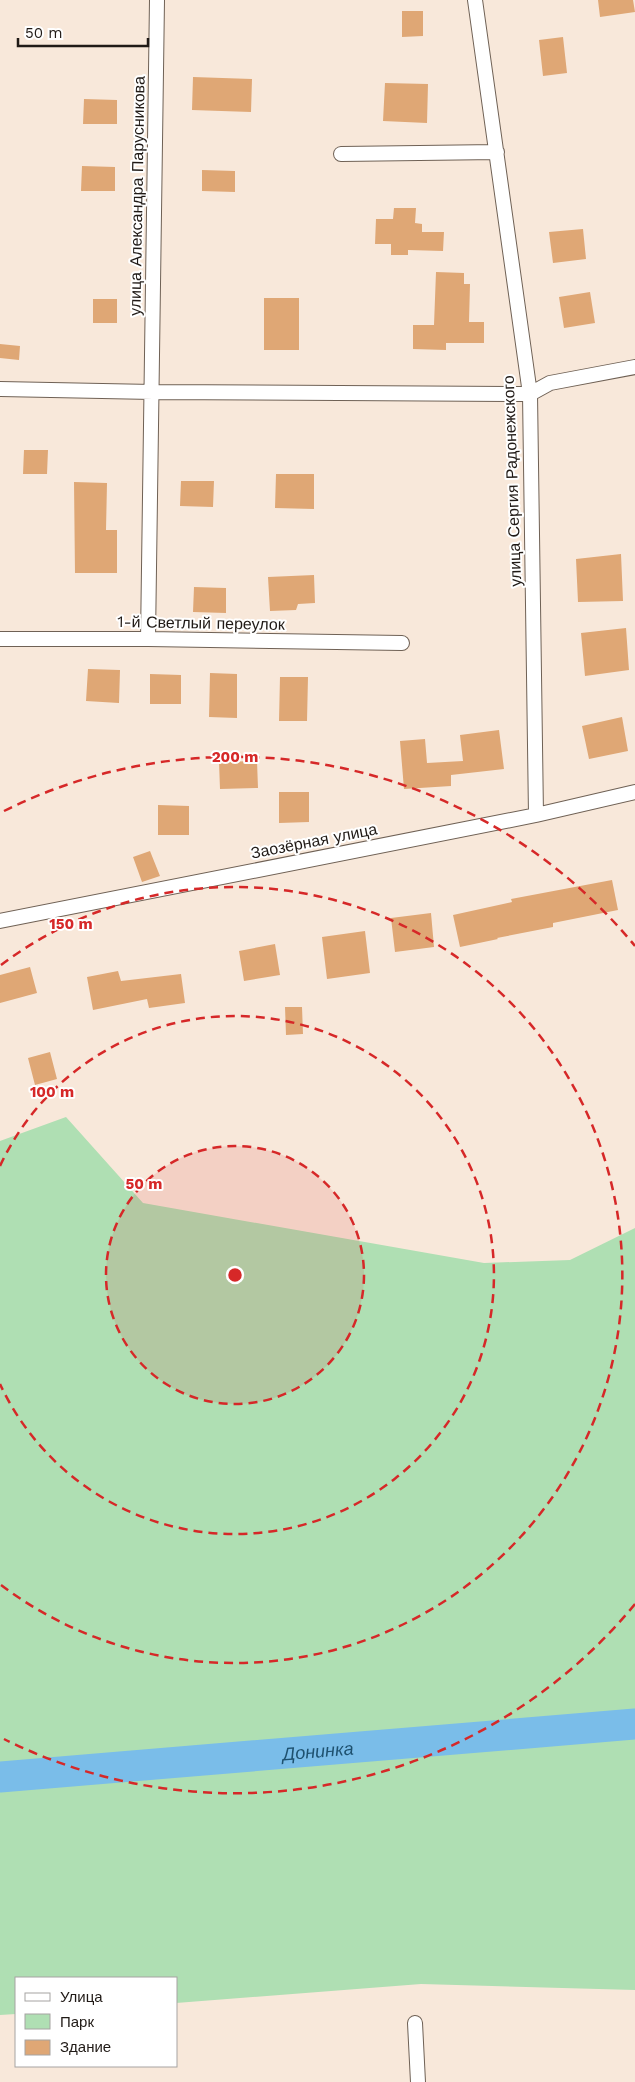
<svg xmlns="http://www.w3.org/2000/svg" width="635" height="2082" font-family="'Work Sans',sans-serif">
  <style>
    .green { fill: #afdfb3 }
    .lines { fill: none; stroke-linecap: round; stroke-linejoin: round }
    .river { stroke: #7abde9; stroke-width: 31 }
    .building { fill: #dfa775 }
    .minor-casing { stroke: #6f6155; stroke-width: 16 }
    .minor { stroke: #fff; stroke-width: 14 }
    .ring { fill: none; stroke: #d62828; stroke-width: 2.5; stroke-dasharray: 9 6 }
    .labels { text-anchor: middle; dominant-baseline: central; stroke-width: 4; stroke-linejoin: round; paint-order: stroke }
    .street-label { font-size: 16px; fill: #201a16; stroke: #fff }
    .water-label { font-size: 18px; font-style: italic; fill: #1e516f; stroke: #fff }
    .centre { fill: #d62828; stroke: #fff; stroke-width: 2.5 }
    .ring-label { font-size: 15px; text-anchor: middle; font-weight: bold; fill: #d62828; stroke: #fff; stroke-width: 4; stroke-linejoin: round; paint-order: stroke }
  </style>
  <rect width="100%" height="100%" fill="#f8e8da"/>
  <path class="green" d="M 66,1117 L 143,1203 L 484,1263 L 570,1260 L 635,1228 L 635,1990 L 421,1984 L 176,2003 L 176,1978 L 16,1978 L 16,2014 L 0,2015 L 0,1141 Z"/>
  <g class="lines">
    <path class="river" id="s1" d="M 0,1777 L 635,1724"/>
  </g>
  <path class="building" d="M 598,0 L 633,0 L 635,12 L 600,17 Z
    M 402,11 L 423,11 L 423,36 L 402,37 Z
    M 563,37 L 567,73 L 543,76 L 539,40 Z
    M 193,77 L 252,79 L 251,112 L 192,110 Z
    M 385,83 L 428,84 L 427,123 L 383,121 Z
    M 84,99 L 117,100 L 117,124 L 83,124 Z
    M 82,166 L 115,167 L 115,191 L 81,191 Z
    M 202,170 L 235,171 L 235,192 L 202,191 Z
    M 394,208 L 416,208 L 415,223 L 422,224 L 422,232 L 444,232 L 443,251 L 408,250 L 408,255 L 391,255 L 391,244 L 375,244 L 376,219 L 393,219 Z
    M 583,229 L 586,259 L 553,263 L 549,232 Z
    M 436,272 L 464,273 L 464,284 L 470,284 L 469,322 L 484,322 L 484,343 L 446,343 L 446,350 L 413,349 L 413,325 L 434,325 Z
    M 590,292 L 595,323 L 564,328 L 559,297 Z
    M 264,298 L 299,298 L 299,350 L 264,350 Z
    M 93,299 L 117,299 L 117,323 L 93,323 Z
    M 0,344 L 20,346 L 19,360 L 0,358 Z
    M 24,450 L 48,450 L 47,474 L 23,474 Z
    M 276,474 L 314,474 L 314,509 L 275,508 Z
    M 181,481 L 214,481 L 213,507 L 180,506 Z
    M 74,482 L 107,483 L 106,530 L 117,530 L 117,573 L 75,573 Z
    M 621,554 L 623,601 L 578,602 L 576,559 Z
    M 314,575 L 315,603 L 298,604 L 296,610 L 270,611 L 268,577 Z
    M 194,587 L 226,588 L 226,613 L 193,612 Z
    M 626,628 L 629,670 L 585,676 L 581,633 Z
    M 88,669 L 120,670 L 119,703 L 86,701 Z
    M 210,673 L 237,674 L 237,718 L 209,717 Z
    M 150,674 L 181,675 L 181,704 L 150,704 Z
    M 280,677 L 308,677 L 307,721 L 279,721 Z
    M 622,717 L 628,751 L 589,759 L 582,726 Z
    M 499,730 L 504,769 L 451,775 L 451,786 L 404,789 L 400,741 L 425,739 L 427,763 L 463,761 L 460,735 Z
    M 257,761 L 258,788 L 220,789 L 219,762 Z
    M 279,792 L 309,792 L 309,822 L 279,823 Z
    M 158,805 L 189,806 L 189,835 L 158,835 Z
    M 150,851 L 160,876 L 142,882 L 133,857 Z
    M 612,880 L 618,910 L 553,923 L 553,927 L 497,938 L 498,939 L 460,947 L 453,915 L 512,902 L 511,899 Z
    M 431,913 L 434,947 L 395,952 L 391,918 Z
    M 365,931 L 370,973 L 327,979 L 322,937 Z
    M 275,944 L 280,975 L 244,981 L 239,951 Z
    M 30,967 L 37,993 L 0,1003 L 0,975 Z
    M 118,971 L 121,981 L 181,974 L 185,1003 L 149,1008 L 147,999 L 93,1010 L 87,977 Z
    M 285,1007 L 302,1007 L 303,1034 L 286,1035 Z
    M 50,1052 L 57,1079 L 35,1085 L 28,1058 Z"/>
  <g class="lines">
    <g class="minor-casing">
      <path id="minor" d="M 475,0 L 530,394 L 536,815
        M 341,154 L 497,152
        M 0,389 L 153,392 L 530,394 L 550,383 L 635,367
        M 0,639 L 148,639 L 402,643
        M 148,639 L 157,0
        M 0,921 L 536,815 L 635,792
        M 415,2023 L 418,2082"/>
    </g>
    <use href="#minor" class="minor"/>
  </g>
  <circle cx="235" cy="1275" r="129" fill="#d62828" fill-opacity=".12"/>
  <g class="ring">
    <circle cx="235" cy="1275" r="129"/>
    <path d="M0 1166A259 259 0 1 1 0 1384"/>
    <path d="M1 965A388 388 0 1 1 1 1585"/>
    <path d="M635 1604A518 518 0 0 1 4 1739M4 811A518 518 0 0 1 635 946"/>
  </g>
  <g class="labels">
    <g class="street-label">
      <text transform="translate(137 196) rotate(-89)">улица Александра Парусникова</text>
      <text transform="translate(512 481) rotate(-92)">улица Сергия Радонежского</text>
      <text transform="translate(201 623) rotate(1)">1-й Светлый переулок</text>
      <text transform="translate(314 841) rotate(-11)">Заозёрная улица</text>
    </g>
    <g class="water-label">
      <text stroke="none"><textPath href="#s1" startOffset="319">Донинка</textPath></text>
    </g>
  </g>
  <circle cx="235" cy="1275" r="8" class="centre"/>
  <g class="ring-label">
    <text x="235" y="762">200 m</text>
    <text x="71" y="929">150 m</text>
    <text x="52" y="1097">100 m</text>
    <text x="144" y="1189">50 m</text>
  </g>
  <rect x="15" y="1977" width="162" height="90" fill="#ffffff" stroke="#a6a3a2"/>
  <rect x="25" y="1993" width="25" height="8" fill="#ffffff" stroke="#a6a3a2"/>
  <text x="60" y="2002" font-size="15" fill="#201a16">Улица</text>
  <rect x="25" y="2014" width="25" height="15" fill="#afdfb3" stroke="#a6a3a2"/>
  <text x="60" y="2027" font-size="15" fill="#201a16">Парк</text>
  <rect x="25" y="2040" width="25" height="15" fill="#dfa775" stroke="#a6a3a2"/>
  <text x="60" y="2052" font-size="15" fill="#201a16">Здание</text>
  <path d="M18 38v8h130v-8" fill="none" stroke="#201a16" stroke-width="2.5"/>
  <text x="25" y="38" font-size="15" fill="#201a16" stroke="#ffffff" stroke-width="4" paint-order="stroke">50 m</text>
</svg>
